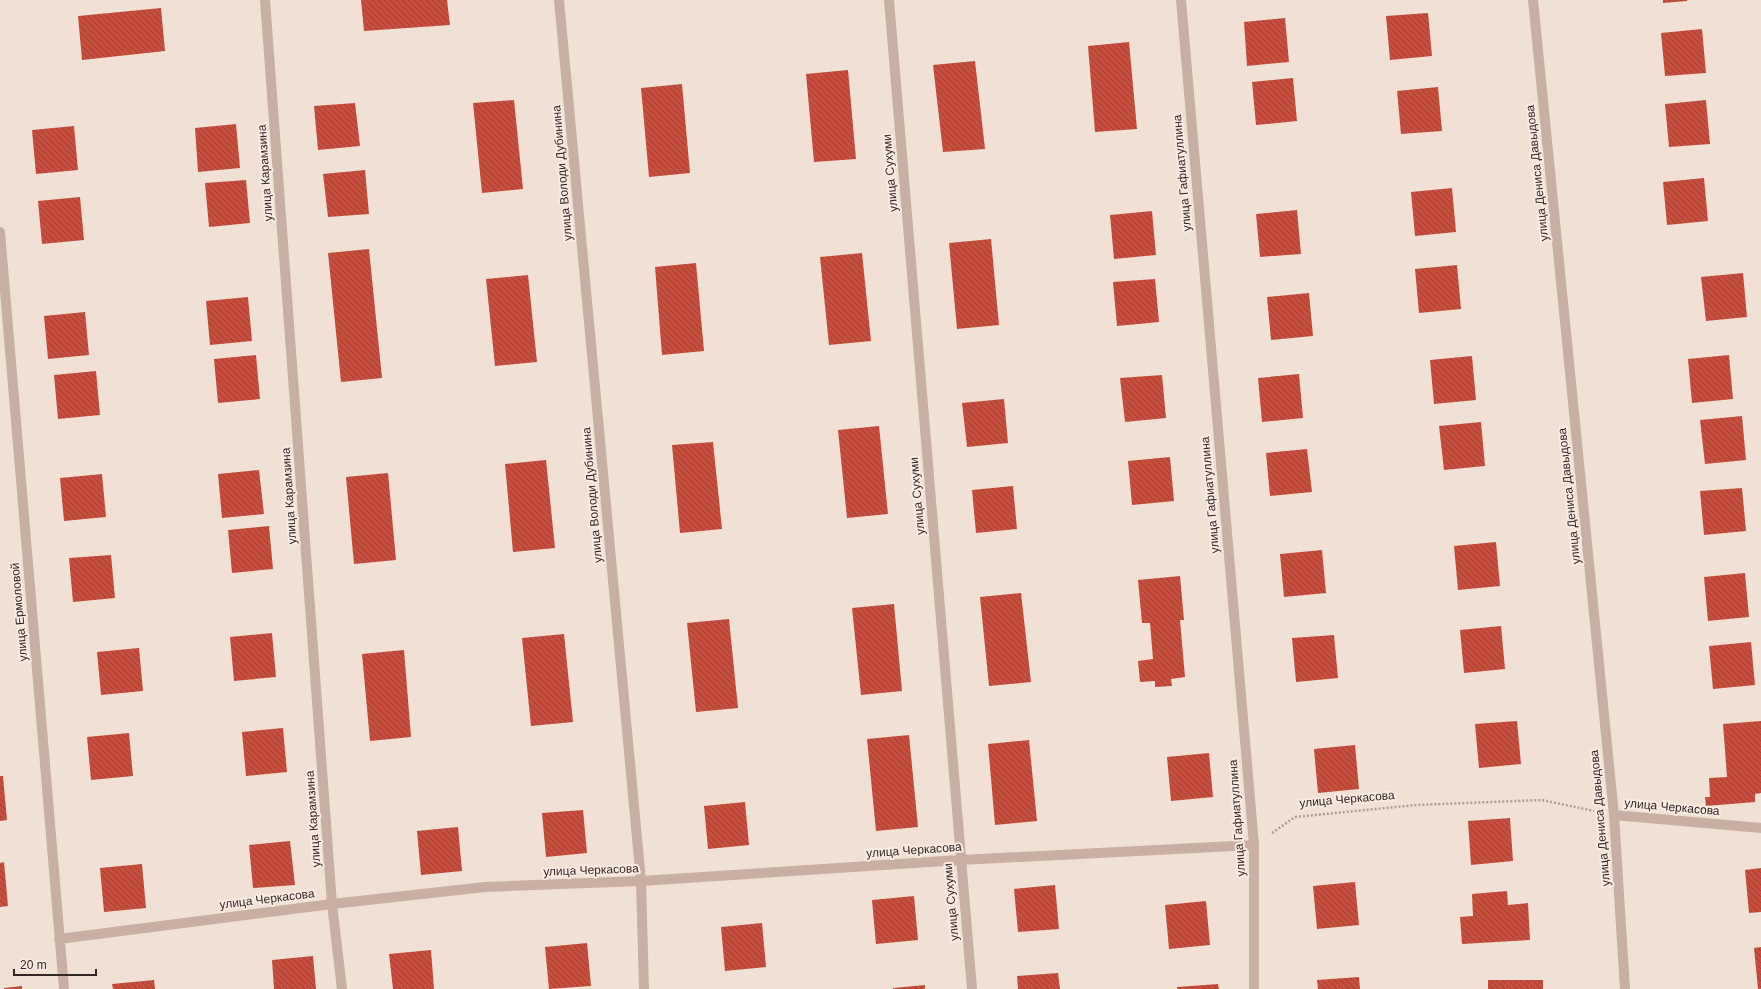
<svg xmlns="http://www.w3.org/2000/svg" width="1761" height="989" font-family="Arial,sans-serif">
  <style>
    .building { fill: url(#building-back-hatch) }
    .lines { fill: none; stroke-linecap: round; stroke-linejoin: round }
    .path { stroke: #b4998c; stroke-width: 2.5; stroke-dasharray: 2 2; stroke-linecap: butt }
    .street { stroke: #c8afa2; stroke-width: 10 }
    .labels { text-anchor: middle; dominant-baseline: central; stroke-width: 4; stroke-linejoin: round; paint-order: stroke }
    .street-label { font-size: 12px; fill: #332724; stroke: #f9ebe1 }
  </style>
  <defs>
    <pattern id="building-back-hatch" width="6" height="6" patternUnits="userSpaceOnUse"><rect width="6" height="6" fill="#c74e3d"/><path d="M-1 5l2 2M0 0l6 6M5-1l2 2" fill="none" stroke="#a24133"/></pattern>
  </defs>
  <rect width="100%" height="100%" fill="#f1e1d5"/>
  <path class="building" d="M 361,0 L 447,0 L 450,25 L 364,31 Z
    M 1663,0 L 1687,0 L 1687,1 L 1663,3 Z
    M 161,8 L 165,51 L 82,60 L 78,16 Z
    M 1428,13 L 1432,56 L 1390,60 L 1386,16 Z
    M 1285,18 L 1289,62 L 1247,66 L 1244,22 Z
    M 1702,29 L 1706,73 L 1665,76 L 1661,33 Z
    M 1129,42 L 1137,129 L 1095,132 L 1088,46 Z
    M 975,61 L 985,149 L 943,152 L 933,65 Z
    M 848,70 L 856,159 L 814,162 L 806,74 Z
    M 1293,78 L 1297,121 L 1256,125 L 1252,82 Z
    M 682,84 L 690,173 L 649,177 L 641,88 Z
    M 1438,87 L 1442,131 L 1401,134 L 1397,91 Z
    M 514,100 L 523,189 L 482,193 L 473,103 Z
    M 1706,100 L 1710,144 L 1669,147 L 1665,104 Z
    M 355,103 L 360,146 L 318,150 L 314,106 Z
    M 236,124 L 240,168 L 198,172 L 195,128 Z
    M 74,126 L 78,170 L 36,174 L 32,130 Z
    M 365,170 L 369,214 L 328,217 L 323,174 Z
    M 1704,178 L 1708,221 L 1667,225 L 1663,182 Z
    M 246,180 L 250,223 L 209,227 L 205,183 Z
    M 1452,188 L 1456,232 L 1415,236 L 1411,192 Z
    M 80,197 L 84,240 L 42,244 L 38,201 Z
    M 1297,210 L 1301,254 L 1260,257 L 1256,214 Z
    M 1152,211 L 1156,255 L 1114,259 L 1110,215 Z
    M 991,239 L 999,325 L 957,329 L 949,243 Z
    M 369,249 L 382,378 L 341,382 L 328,253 Z
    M 862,253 L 871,341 L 829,345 L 820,257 Z
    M 696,263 L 704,351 L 662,355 L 655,267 Z
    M 1457,265 L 1461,309 L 1419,313 L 1415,269 Z
    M 1743,273 L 1747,317 L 1706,321 L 1701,277 Z
    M 528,275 L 537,362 L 495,366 L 486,279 Z
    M 1155,279 L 1159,322 L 1117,326 L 1113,282 Z
    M 1309,293 L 1313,336 L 1271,340 L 1267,297 Z
    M 248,297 L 252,341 L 210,345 L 206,301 Z
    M 85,312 L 89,355 L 48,359 L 44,316 Z
    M 256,355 L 260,399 L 218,403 L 214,359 Z
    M 1729,355 L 1733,399 L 1692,403 L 1688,359 Z
    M 1472,356 L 1476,400 L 1434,404 L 1430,360 Z
    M 96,371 L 100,415 L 58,419 L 54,375 Z
    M 1299,374 L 1303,418 L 1262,422 L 1258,378 Z
    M 1162,375 L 1166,418 L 1125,422 L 1120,378 Z
    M 1004,399 L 1008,443 L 967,447 L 962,403 Z
    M 1742,416 L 1746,460 L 1705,464 L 1700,420 Z
    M 1481,422 L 1485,466 L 1444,470 L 1439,426 Z
    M 879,426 L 888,514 L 847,518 L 838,430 Z
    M 713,442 L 722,529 L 680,533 L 672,445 Z
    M 1307,449 L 1312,492 L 1270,496 L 1266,453 Z
    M 1170,457 L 1174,501 L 1132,505 L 1128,461 Z
    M 546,460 L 555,548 L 513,552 L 505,464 Z
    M 259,470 L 264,514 L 222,518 L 218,474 Z
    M 388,473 L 396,560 L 354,564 L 346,477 Z
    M 102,474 L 106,517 L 64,521 L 60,478 Z
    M 1013,486 L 1017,529 L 976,533 L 972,490 Z
    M 1742,488 L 1746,531 L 1704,535 L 1700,491 Z
    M 269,526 L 273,569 L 232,573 L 228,530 Z
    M 1496,542 L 1500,586 L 1458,590 L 1454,546 Z
    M 1322,550 L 1326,593 L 1284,597 L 1280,554 Z
    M 111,555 L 115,598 L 73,602 L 69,558 Z
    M 1745,573 L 1749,617 L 1708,621 L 1704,577 Z
    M 1180,576 L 1184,620 L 1180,620 L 1185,677 L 1171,679 L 1172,686 L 1155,687 L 1155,681 L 1140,682 L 1138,661 L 1153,659 L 1150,623 L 1142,623 L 1138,580 Z
    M 1021,593 L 1031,682 L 989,686 L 980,597 Z
    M 894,604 L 902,691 L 861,695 L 852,608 Z
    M 729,619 L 738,708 L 696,712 L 687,623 Z
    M 1501,626 L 1505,669 L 1464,673 L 1460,630 Z
    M 272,633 L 276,677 L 234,681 L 230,637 Z
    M 564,634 L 573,722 L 531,726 L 522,638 Z
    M 1334,635 L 1338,678 L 1296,682 L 1292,638 Z
    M 1751,642 L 1755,685 L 1713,689 L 1709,646 Z
    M 139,648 L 143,691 L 101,695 L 97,652 Z
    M 404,650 L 411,737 L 370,741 L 362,654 Z
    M 1517,721 L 1521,764 L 1479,768 L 1475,724 Z
    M 1761,721 L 1761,793 L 1755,794 L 1755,802 L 1706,806 L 1705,797 L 1710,797 L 1709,778 L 1727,777 L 1723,724 Z
    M 283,728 L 287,772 L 246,776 L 242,732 Z
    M 129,733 L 133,776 L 91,780 L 87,737 Z
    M 909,735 L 918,827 L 876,831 L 867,739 Z
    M 1029,740 L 1037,821 L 995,825 L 988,744 Z
    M 1355,745 L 1359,789 L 1318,793 L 1314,749 Z
    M 1209,753 L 1213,797 L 1171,801 L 1167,757 Z
    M 0,776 L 3,776 L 7,820 L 0,821 Z
    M 745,802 L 749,845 L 708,849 L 704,806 Z
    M 583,810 L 587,853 L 546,857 L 542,813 Z
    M 1510,818 L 1513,861 L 1471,865 L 1468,821 Z
    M 458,827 L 462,871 L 421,875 L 417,831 Z
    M 290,841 L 295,885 L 253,888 L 249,845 Z
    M 4,862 L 8,906 L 0,907 L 0,863 Z
    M 142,864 L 146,908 L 104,912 L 100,868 Z
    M 1761,868 L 1761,912 L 1749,913 L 1745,870 Z
    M 1355,882 L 1359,925 L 1317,929 L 1313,886 Z
    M 1055,885 L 1059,929 L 1018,932 L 1014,889 Z
    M 1507,891 L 1508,905 L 1528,903 L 1530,940 L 1462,944 L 1460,917 L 1473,916 L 1472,894 Z
    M 914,896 L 918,940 L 876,944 L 872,900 Z
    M 1206,901 L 1210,945 L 1169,949 L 1165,905 Z
    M 762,923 L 766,967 L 725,971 L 721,927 Z
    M 587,943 L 591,986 L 549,989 L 545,947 Z
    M 1761,947 L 1761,989 L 1758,989 L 1754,948 Z
    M 431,950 L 434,989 L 393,989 L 389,954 Z
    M 313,956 L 316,989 L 274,989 L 272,960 Z
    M 1058,973 L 1060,989 L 1018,989 L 1017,976 Z
    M 1359,977 L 1360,989 L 1318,989 L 1317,980 Z
    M 154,980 L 155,989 L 113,989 L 112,984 Z
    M 1488,980 L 1543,980 L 1543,989 L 1488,989 Z
    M 1218,984 L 1219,989 L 1177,989 L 1177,987 Z
    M 925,985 L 925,989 L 893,989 L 893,988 Z
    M 22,986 L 22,989 L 4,989 L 4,988 Z"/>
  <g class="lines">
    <path class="path" d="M 1272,833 L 1295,817 L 1416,805 L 1542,800 L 1594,811"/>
    <path class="street" d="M 265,0 L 332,904 L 342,989
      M 559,0 L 641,881 L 644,989
      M 889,0 L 972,989
      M 1181,0 L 1254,845 L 1254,989
      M 1533,0 L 1614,815 L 1625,989
      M 0,232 L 64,989
      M 1614,815 L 1761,828
      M 59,939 L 332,904 L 485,887 L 641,881 L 960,860 L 1254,845"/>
  </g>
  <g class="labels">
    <g class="street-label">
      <text transform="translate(265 173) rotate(-94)">улица Карамзина</text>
      <text transform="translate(562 173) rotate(-95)">улица Володи Дубинина</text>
      <text transform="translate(890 173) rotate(-95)">улица Сухуми</text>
      <text transform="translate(1182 173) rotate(-95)">улица Гафиатуллина</text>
      <text transform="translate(1537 173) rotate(-96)">улица Дениса Давыдова</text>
      <text transform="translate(592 495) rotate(-95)">улица Володи Дубинина</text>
      <text transform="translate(1210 495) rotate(-95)">улица Гафиатуллина</text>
      <text transform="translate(289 496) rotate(-94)">улица Карамзина</text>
      <text transform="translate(917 496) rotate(-95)">улица Сухуми</text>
      <text transform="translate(1569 496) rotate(-96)">улица Дениса Давыдова</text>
      <text transform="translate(19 612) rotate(-95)">улица Ермоловой</text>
      <text transform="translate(1347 799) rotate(-5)">улица Черкасова</text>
      <text transform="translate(1672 807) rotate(5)">улица Черкасова</text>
      <text transform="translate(1237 818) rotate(-94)">улица Гафиатуллина</text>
      <text transform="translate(1600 818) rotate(-95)">улица Дениса Давыдова</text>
      <text transform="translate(313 819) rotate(-94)">улица Карамзина</text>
      <text transform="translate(914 850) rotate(-4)">улица Черкасова</text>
      <text transform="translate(591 870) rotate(-2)">улица Черкасова</text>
      <text transform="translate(267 899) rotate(-7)">улица Черкасова</text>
      <text transform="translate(951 902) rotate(-95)">улица Сухуми</text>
    </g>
  </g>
  <path d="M14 969v6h82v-6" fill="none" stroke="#332724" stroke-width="2"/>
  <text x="20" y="969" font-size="12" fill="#332724" stroke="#f9ebe1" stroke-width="3" paint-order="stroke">20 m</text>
</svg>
